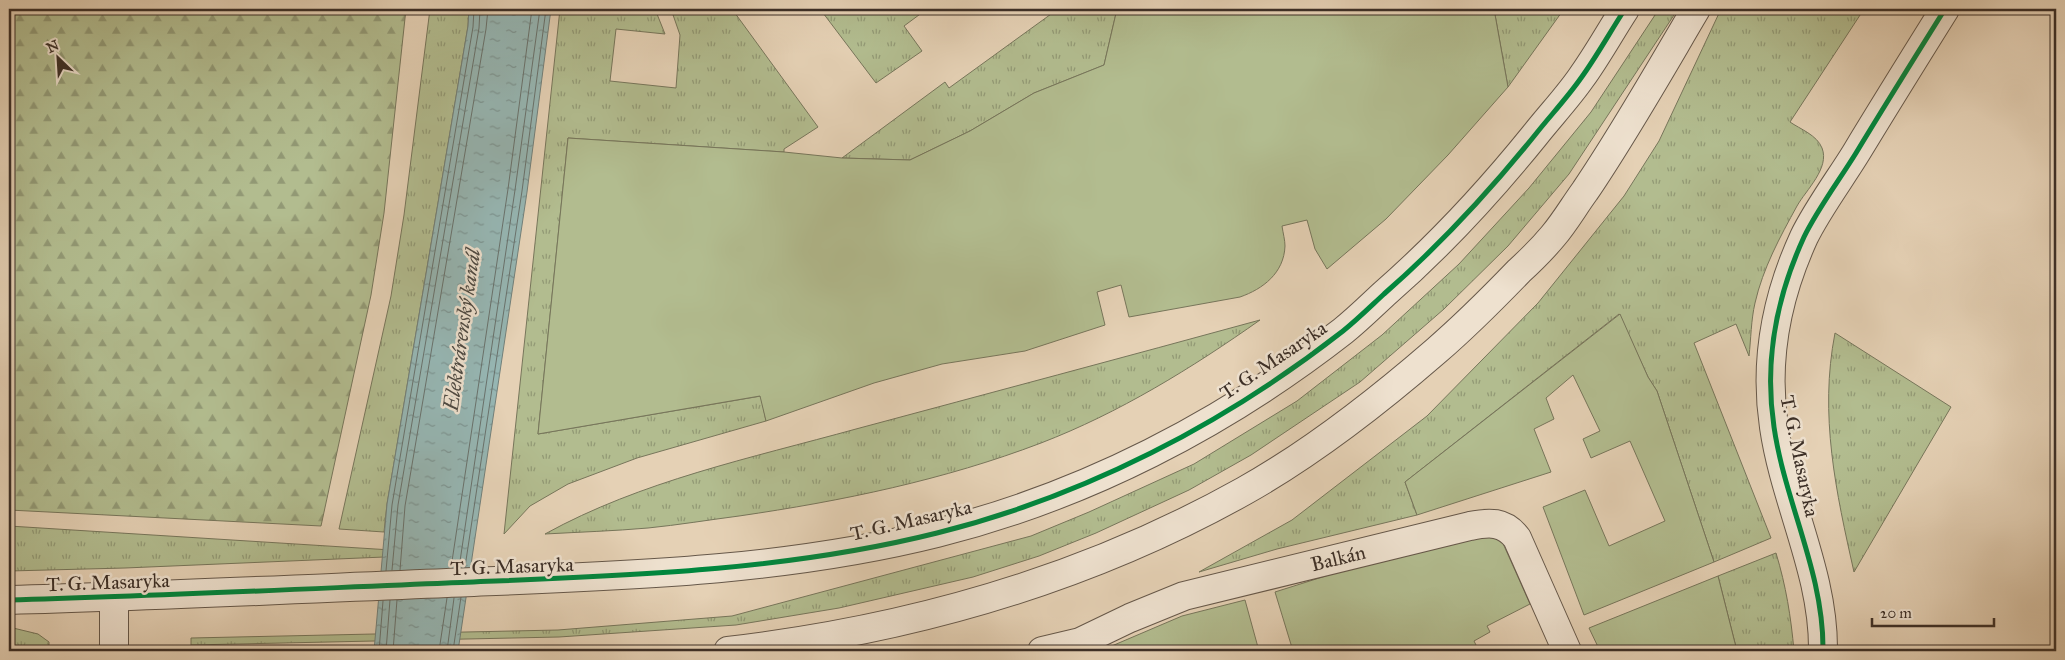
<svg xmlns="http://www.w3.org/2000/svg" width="2065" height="660" font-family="'IM FELL Great Primer',serif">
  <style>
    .grass { fill: url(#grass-tufts); stroke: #77765b }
    .forest { fill: url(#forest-firs); stroke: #77765b }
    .green { fill: #b2bc8f; stroke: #77765b }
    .water { fill: url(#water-ripples); stroke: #72807b }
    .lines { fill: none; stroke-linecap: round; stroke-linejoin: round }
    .shore { stroke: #69726d; stroke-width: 1 }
    .minor-casing { stroke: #66584a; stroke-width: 30 }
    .tertiary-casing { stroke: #66584a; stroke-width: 30 }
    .minor { stroke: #eee1cf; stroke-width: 28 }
    .tertiary { stroke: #eee1cf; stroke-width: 28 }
    .cycleway-casing { stroke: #eee1cf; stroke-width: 8 }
    .cycleway { stroke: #00873e; stroke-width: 5 }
    .labels { text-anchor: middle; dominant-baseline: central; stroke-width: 5; stroke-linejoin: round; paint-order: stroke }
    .street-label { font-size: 20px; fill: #3c2f27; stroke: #eee1cf }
    .water-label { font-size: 21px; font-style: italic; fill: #4e4a43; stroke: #eee1cf }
  </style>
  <defs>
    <pattern id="grass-tufts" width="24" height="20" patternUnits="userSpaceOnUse" patternTransform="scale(1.25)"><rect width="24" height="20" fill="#b2bc8f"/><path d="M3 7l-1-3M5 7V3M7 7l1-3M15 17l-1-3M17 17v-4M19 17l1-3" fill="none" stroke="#929975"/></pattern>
    <pattern id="forest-firs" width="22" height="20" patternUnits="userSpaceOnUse" patternTransform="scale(1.25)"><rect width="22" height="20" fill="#b2bc8f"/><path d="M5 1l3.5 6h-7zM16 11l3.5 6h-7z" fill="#929975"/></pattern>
    <pattern id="water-ripples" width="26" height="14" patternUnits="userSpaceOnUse" patternTransform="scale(1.25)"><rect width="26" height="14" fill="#96b6b3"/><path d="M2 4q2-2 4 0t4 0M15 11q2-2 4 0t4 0" fill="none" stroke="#7c9492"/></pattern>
  </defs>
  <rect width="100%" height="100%" fill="#e5d1b5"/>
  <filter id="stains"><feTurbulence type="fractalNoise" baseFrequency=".004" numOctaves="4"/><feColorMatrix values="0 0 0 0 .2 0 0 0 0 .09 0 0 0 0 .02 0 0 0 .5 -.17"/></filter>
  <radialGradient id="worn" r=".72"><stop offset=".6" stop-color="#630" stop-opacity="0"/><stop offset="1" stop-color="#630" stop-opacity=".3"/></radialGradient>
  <path class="grass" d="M 430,9 L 469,9 L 468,26 L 387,504 L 384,532 L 339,529 L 391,296 L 404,215 Z
    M 560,9 L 655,9 L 665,34 L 616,29 L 610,81 L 676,88 L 680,35 L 671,9 L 722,9 L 726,14 L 732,9 L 818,127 L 784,149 L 784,152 L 568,138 L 538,434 L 761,396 L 766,421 L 637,458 L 568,484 L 530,506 L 504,534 Z
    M 820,9 L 927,9 L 904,26 L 922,51 L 876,83 Z
    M 1058,9 L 1117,9 L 1104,65 L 1034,93 L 970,131 L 910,160 L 842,158 L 945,82 L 949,88 Z
    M 1494,9 L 1564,9 L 1508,87 Z
    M 1659,9 L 1678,9 L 1569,174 L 1508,246 L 1444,309 L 1360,382 L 1251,455 L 1189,490 L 1096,533 L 1039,556 L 973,577 L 839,608 L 736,625 L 559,637 L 191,645 L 191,638 L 558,630 L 732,616 L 1031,536 L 1089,512 L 1194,464 L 1297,401 L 1382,335 L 1459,264 L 1529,188 L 1591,112 Z
    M 1721,9 L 1864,9 L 1790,122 C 1800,129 1817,135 1822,148 C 1830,168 1806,190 1797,206 C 1780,237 1763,268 1755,303 C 1751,320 1751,339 1749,356 L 1736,324 L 1694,343 L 1771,538 L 1714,562 L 1657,391 L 1648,377 L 1619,314 L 1405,482 L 1417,515 L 1277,549 L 1199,572 L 1292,520 L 1427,416 L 1538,303 L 1624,196 L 1659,141 Z
    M 1260,320 C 1192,368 1119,413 1041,443 C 944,480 842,501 739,516 C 708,520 678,525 648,528 C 614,531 580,532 545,534 C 641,481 751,458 856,429 C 990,393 1125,357 1260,320 Z
    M 1835,333 L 1951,407 L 1854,572 C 1836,492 1819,415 1835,333 Z
    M 9,526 L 455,554 L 125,568 L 9,571 Z
    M 1776,553 C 1786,586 1791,617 1794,651 L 1737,651 L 1718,576 Z
    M 9,627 L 38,634 L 49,642 L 49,647 L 9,650 Z"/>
  <path class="forest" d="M 9,9 L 406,9 L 384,213 L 371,295 L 321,526 L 9,510 Z"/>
  <path class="green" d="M 1117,9 L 1494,9 L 1508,87 L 1448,155 L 1386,219 L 1327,269 L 1315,249 L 1307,220 L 1282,226 C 1283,233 1285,240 1285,246 C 1284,273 1263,289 1240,297 L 1129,317 L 1121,285 L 1097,292 L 1105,325 L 1025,351 L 942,364 L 874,383 L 766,421 L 760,396 L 538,434 L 568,138 L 784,152 L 842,158 L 910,160 L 970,131 L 1034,93 L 1104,65 Z
    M 1620,314 L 1648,377 L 1657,391 L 1714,562 L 1584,615 L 1543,507 L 1585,490 L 1609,546 L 1665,521 L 1630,441 L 1591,458 L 1583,439 L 1600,431 L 1573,375 L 1546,398 L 1554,419 L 1534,429 L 1551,472 L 1417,515 L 1405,482 Z
    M 1483,535 L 1501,539 L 1530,604 L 1487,626 L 1490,632 L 1474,641 L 1479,651 L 1293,651 L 1275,592 L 1354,567 Z
    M 1718,576 L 1737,651 L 1600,651 L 1589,628 Z
    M 1245,600 L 1259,651 L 1226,651 L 1224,646 L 1202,651 L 1100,651 L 1182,616 Z"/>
  <path class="water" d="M 469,9 L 551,9 L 527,192 L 458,651 L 374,651 L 387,504 L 468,26 Z"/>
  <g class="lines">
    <path class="shore" d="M 465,567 L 522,191 L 546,9
      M 451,568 L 508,189 L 532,9
      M 459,568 L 515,190 L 540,9
      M 392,570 L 398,505 L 479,28 L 480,9
      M 400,570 L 405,506 L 486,29 L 488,9
      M 386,571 L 392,505 L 473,27 L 474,9
      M 379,651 L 383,601
      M 386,651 L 390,600
      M 393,651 L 397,600
      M 439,651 L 447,598
      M 447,651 L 454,598
      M 453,651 L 461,597"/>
    <g class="minor-casing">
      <path id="minor" d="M 114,651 L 114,597
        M 1042,651 L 1080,642 L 1130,618 L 1184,596 L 1470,526 C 1489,522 1504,521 1517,538 L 1567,651
        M 1823,651 C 1824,573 1785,503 1774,427 C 1764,361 1776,298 1804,237 C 1817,210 1840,179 1856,153 C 1885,105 1915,57 1945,9"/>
    </g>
    <g class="tertiary-casing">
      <path id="tertiary" d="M 9,600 C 155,596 301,589 447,583 C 611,576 777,573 937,533 C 1085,496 1224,424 1343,331 C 1358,319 1371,306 1384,294 C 1439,246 1489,192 1535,135 C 1550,116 1567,98 1581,78 C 1597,56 1610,32 1625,9
        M 728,651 C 908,630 1085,580 1244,491 C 1312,453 1376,403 1436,351 C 1465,326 1492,299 1519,271 C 1531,260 1543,248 1553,236 C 1565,222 1574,206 1585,191 C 1625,132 1660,70 1696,9"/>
    </g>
    <use href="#minor" class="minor"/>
    <use href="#tertiary" class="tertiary"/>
    <g class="cycleway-casing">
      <path id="cycleway" d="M 9,600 C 155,596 301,589 447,583 C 611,576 777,573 937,533 C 1085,496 1224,424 1343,331 C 1358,319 1371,306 1384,294 C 1439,246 1489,192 1535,135 C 1550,116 1567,98 1581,78 C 1597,56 1610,32 1625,9
        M 1823,651 C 1824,573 1785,503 1774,427 C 1764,361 1776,298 1804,237 C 1817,210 1840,179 1856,153 C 1885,105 1915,57 1945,9"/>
    </g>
    <use href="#cycleway" class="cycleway"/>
  </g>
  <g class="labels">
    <g class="street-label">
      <text transform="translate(1273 360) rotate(-34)">T. G. Masaryka</text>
      <text transform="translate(1800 456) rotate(78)">T. G. Masaryka</text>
      <text transform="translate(911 520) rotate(-13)">T. G. Masaryka</text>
      <text transform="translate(1338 558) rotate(-14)">Balkán</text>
      <text transform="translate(512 566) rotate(-2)">T. G. Masaryka</text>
      <text transform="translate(108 582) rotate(-2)">T. G. Masaryka</text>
    </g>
    <g class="water-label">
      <text transform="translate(462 330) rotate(-82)">Elektrárenský kanál</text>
    </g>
  </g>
  <rect width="2065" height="660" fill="none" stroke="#e5d1b5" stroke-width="30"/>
  <rect x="10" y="10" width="2045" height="640" fill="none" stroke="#3c2f27" stroke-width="2.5"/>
  <rect x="15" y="15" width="2035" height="630" fill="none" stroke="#3c2f27"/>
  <g transform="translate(58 58) rotate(335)" stroke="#eee1cf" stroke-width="4" paint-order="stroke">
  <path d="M0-4L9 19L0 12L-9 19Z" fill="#3c2f27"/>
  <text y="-8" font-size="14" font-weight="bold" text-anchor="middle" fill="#3c2f27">N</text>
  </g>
  <path d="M1872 618v8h122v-8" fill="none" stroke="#3c2f27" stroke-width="2.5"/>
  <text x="1880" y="618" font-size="15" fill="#3c2f27" stroke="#eee1cf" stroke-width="4" paint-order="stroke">20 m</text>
  <rect width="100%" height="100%" filter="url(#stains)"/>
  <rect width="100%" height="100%" fill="url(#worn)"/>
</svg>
